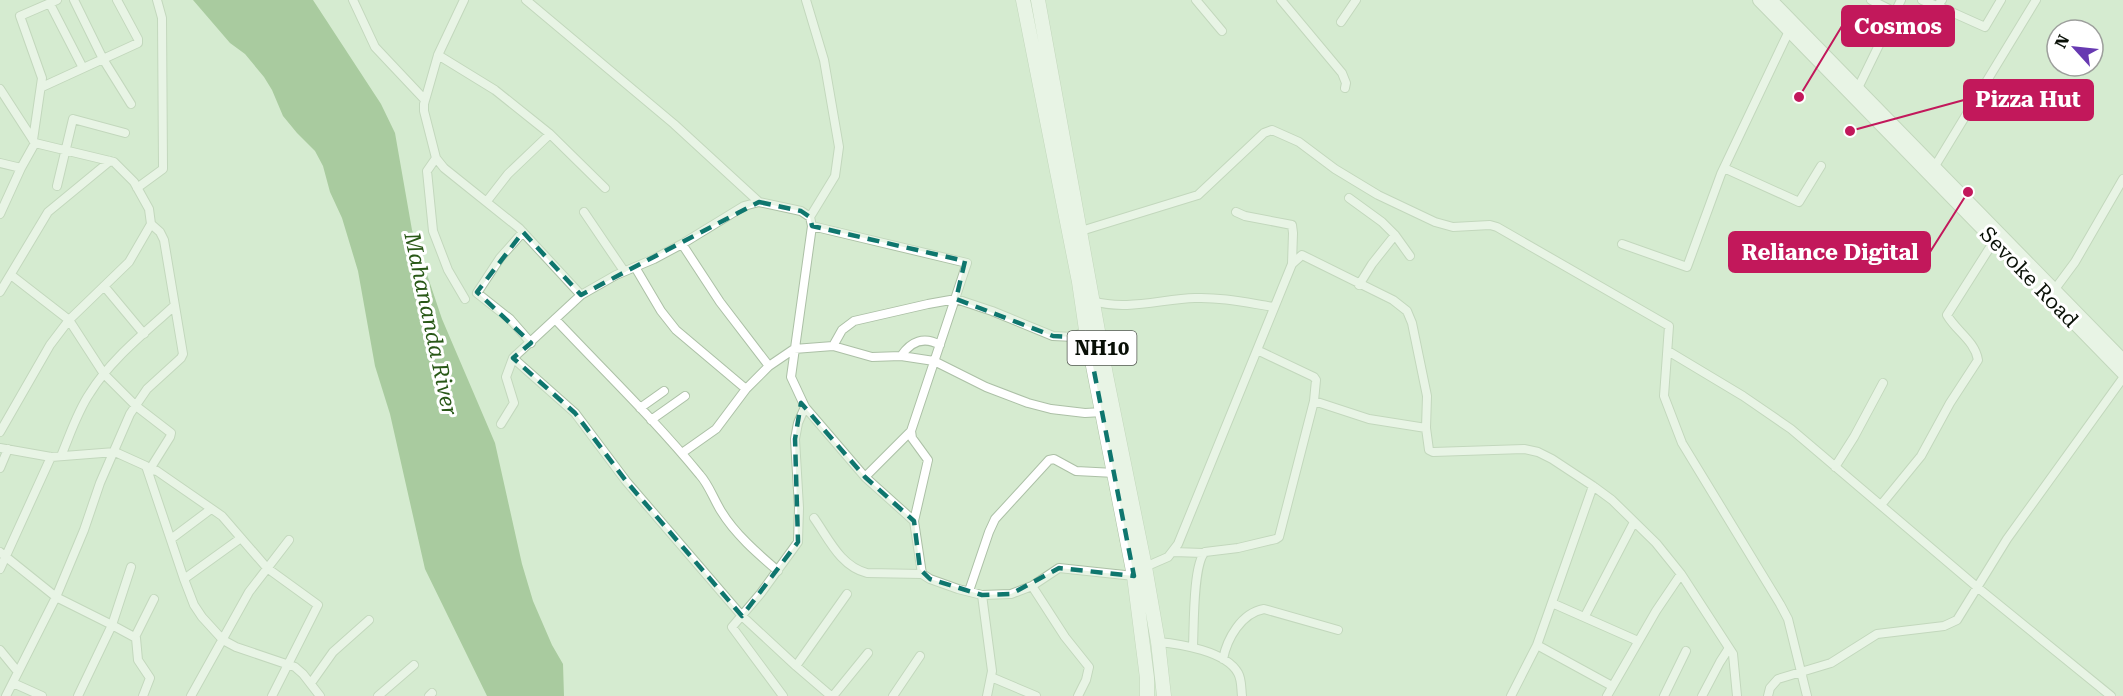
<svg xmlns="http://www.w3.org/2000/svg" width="2123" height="696" font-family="'Roboto Serif',serif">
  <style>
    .water { fill: #73a464 }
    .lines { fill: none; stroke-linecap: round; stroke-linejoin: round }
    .minor-casing { stroke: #acc0a6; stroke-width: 10 }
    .secondary-casing { stroke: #acc0a6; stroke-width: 14 }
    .trunk-casing { stroke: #acc0a6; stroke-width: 15 }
    .minor { stroke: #fff; stroke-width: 8 }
    .secondary { stroke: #fff; stroke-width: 12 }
    .trunk { stroke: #fff; stroke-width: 14 }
    .marked { fill: none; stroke: #0f766e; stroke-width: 4.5; stroke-dasharray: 12 8; stroke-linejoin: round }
    .labels { text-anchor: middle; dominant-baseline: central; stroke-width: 6; stroke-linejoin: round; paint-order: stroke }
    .shield { fill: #fff; stroke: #535851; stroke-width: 1.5 }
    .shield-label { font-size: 20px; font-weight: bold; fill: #091007 }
    .street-label { font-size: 21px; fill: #091007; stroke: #fff }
    .water-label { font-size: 22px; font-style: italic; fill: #295817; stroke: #fff }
    .leader { fill: none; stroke: #c2185b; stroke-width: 2 }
    .callout-dot { fill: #c2185b; stroke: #fff; stroke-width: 2 }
    .callout { fill: #c2185b; stroke: #c2185b; stroke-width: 2 }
    .callout-label { font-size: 22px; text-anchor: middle; font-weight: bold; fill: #fff }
  </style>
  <rect width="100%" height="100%" fill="#d6ebd0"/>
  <path class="water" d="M 193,0 L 313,0 L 381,104 L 395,133 L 412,230 L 442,319 L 495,443 L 522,564 L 533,601 L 552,645 L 563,664 L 564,696 L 487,696 L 425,569 L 390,414 L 375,366 L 358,271 L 342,218 L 330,192 L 323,166 L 315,151 L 297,133 L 283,116 L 272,90 L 264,77 L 245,54 L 230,43 Z"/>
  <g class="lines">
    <g class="minor-casing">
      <path id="minor" d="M 74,0 L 103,59 L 131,104
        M 353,0 L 375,47 L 425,100
        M 464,0 L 438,55 L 424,104 L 424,111 L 436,158 L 444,168 L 519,228 L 581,295
        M 526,0 L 674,124 L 759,202
        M 806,0 L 824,60 L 839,147 L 835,176 L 810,217
        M 1196,0 L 1222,31
        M 1281,0 L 1342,73 L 1346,83 L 1345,88
        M 1871,0 L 1895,12
        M 1922,0 L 1937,6 L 1942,0
        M 50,4 L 83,68
        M 1938,6 L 1985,27 L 2001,0
        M 1341,22 L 1356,0
        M 438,55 L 495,90 L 550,134 L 508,174 L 487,201
        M 42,87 L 138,43 L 138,39 L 117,0
        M 1858,88 L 1901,0
        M 0,89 L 35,143 L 21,168 L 0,214
        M 550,134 L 605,188
        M 33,140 L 42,78 L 20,16 L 57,0
        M 436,158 L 427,171 L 433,231 L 448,270 L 465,299
        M 0,163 L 21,168
        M 1724,168 L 1799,202 L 1821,166
        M 1932,171 L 2036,0
        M 57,186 L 73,119 L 125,133
        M 137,188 L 163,169 L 162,18 L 157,0
        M 1349,198 L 1382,222 L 1395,235
        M 584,212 L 624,271
        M 1236,212 L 1245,216 L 1292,225 L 1293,233 L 1292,264
        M 812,226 L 967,263 L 911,431 L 912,438 L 928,460 L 914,521
        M 1081,231 L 1198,195 L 1264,133 L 1272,130 L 1299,142 L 1335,169 L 1378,195 L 1435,222 L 1453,227 L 1490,225 L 1497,227 L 1669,326 L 1664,396 L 1682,443 L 1780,604 L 1788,619 L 1807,696
        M 523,232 L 500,258 L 477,293 L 510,319 L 531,343
        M 682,244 L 720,302 L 769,366
        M 1622,244 L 1687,267 L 1721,174 L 1789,31
        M 635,267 L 661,311 L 676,330 L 746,389
        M 11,275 L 69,320 L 104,374 L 136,406 L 171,433 L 170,437 L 150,469
        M 1359,285 L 1372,264 L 1395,235 L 1410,256
        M 104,286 L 144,334
        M 0,292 L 48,212 L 110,161
        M 2052,293 L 2075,262 L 2123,179
        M 1093,301 C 1126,311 1162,299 1195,298 C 1222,297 1248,303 1274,307
        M 555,319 C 604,371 655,420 700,475 C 709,485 713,498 721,511 C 735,534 757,553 778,571
        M 833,346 L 842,330 L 854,321 L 928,304 L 956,299 L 992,311 L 1053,336 L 1074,337 L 1089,329
        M 1668,351 L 1743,396 L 1791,429 L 1977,587 L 2111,696
        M 901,356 C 911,341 924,336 940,345
        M 513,358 L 575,413 L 626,481 L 742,616 L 796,666 L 831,696
        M 1314,401 L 1369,419 L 1426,428
        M 640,408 L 664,391
        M 651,420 L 685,396
        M 501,424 L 514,403 L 506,377 L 513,358 L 581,295 L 616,275 L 654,259 L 682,244 L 744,206 L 759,202 L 801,211 L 810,217 L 812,226 L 791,377 L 805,407 L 865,477 L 914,521 L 922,574 L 930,579 L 958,589 L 982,595 L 1011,594 L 1032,586 L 1059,568 L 1134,576
        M 0,432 L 50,345 L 69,320 L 129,262 L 151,224 L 149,209 L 134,182 L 114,162 L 35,143
        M 0,448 L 51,457 L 115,452 L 146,466 L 184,579 L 194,605 L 202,617 L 223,640 L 236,647 L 295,667 L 303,674 L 320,696
        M 682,453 L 716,429 L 746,389 L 769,366 L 794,349 L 833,346 L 872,357 L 901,356 L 934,361 L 986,387 L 1028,403 L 1051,409 L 1085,413 L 1103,412
        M 61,456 C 70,435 77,412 90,393 C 111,359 145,333 174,306
        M 1835,467 L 1854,437 L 1883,383
        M 0,468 L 8,449
        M 148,469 L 157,471 L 222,516 L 267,568 L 318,605 L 272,696
        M 865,477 L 911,431
        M 1881,505 L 1921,456 L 1950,403 L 1978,360 C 1975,341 1956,331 1947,315 L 1994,241
        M 814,518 C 829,539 840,566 867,573 L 922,574
        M 171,539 L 211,509
        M 0,552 L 56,597 L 112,625 L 78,696
        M 1174,552 L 1203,553
        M 131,567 L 112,625 L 136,638 L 138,660 L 150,678 L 143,696
        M 1145,567 L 1168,557 L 1178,544 L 1292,264 L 1302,255 L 1393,300 L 1407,311 L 1412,323 L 1427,396 L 1426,428 L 1429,450 L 1433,452 L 1524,449 L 1538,452 L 1552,459 L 1593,486 L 1612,500 L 1656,543 L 1681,574 L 1733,654 L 1737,696
        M 0,569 L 51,457
        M 184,579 L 241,538
        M 1032,586 L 1065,637 L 1089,667 L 1086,680 L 1078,696
        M 969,591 L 989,532 L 995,519 L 1049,460 L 1054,459 L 1076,471 L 1115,473
        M 982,595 L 992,671 L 987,696
        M 1552,603 L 1638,641
        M 1585,616 L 1634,522
        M 135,637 L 154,599
        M 1158,642 C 1180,644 1226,651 1238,673 C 1242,680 1241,689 1242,696
        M 1537,645 L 1612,686
        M 1193,646 C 1194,626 1193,564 1205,552 L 1238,548 L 1276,539 L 1279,537 L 1314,401 L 1316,380 L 1314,377 L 1257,350
        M 0,650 L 18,672
        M 1223,659 C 1227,639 1241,613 1264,609 L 1338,630
        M 796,666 L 847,594
        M 991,677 L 1036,696
        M 13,683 L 42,696
        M 311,683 L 333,652 L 369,620
        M 6,696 L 56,597 L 84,530 L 100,483 L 130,414 L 147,389 L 181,358 L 183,354 L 164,240 L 160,232 L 151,224
        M 191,696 L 249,592 L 289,540
        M 378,696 L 414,665
        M 429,696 L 432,693
        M 783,696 L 732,627 L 761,593 L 798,542 L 799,508 L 795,439 L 798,423 L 805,407
        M 833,696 L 868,653
        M 893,696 L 920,656
        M 1511,696 L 1537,645 L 1593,486
        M 1607,696 L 1656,611 L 1681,574
        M 1664,696 L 1686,651
        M 1702,696 L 1720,662 L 1729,648
        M 1768,696 L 1770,688 L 1778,679 L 1831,663 L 1877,634 L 1944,626 L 1957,620 L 2007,539 L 2123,378"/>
    </g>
    <g class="secondary-casing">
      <path id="secondary" d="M 1759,0 L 2123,373
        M 1771,0 L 2123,360"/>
    </g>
    <g class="trunk-casing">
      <path id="trunk" d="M 1023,0 L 1079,282 L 1086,330 L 1134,576 L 1147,678 L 1147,696
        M 1038,0 L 1106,375 L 1145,567 L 1158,642 L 1164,696"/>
    </g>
    <use href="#minor" class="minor"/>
    <use href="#secondary" class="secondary"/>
    <use href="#trunk" class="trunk"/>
  </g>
  <path d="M0 0H2123V696H0ZM 759,202 L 801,211 L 810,217 L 812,226 L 965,261 L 956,299 L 1053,336 L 1074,337 L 1086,330 L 1134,576 L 1059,568 L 1011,594 L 982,595 L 930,579 L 920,569 L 914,521 L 865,477 L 801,403 L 795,439 L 798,542 L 742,616 L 626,481 L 575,413 L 513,358 L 531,343 L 477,292 L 523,232 L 581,295 Z" fill="#d6ebd0" fill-opacity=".55" fill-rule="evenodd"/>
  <path class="marked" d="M 759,202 L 801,211 L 810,217 L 812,226 L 965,261 L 956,299 L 1053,336 L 1074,337 L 1086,330 L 1134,576 L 1059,568 L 1011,594 L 982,595 L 930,579 L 920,569 L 914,521 L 865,477 L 801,403 L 795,439 L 798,542 L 742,616 L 626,481 L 575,413 L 513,358 L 531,343 L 477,292 L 523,232 L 581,295 Z"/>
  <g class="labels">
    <rect class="shield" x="1067.5" y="331" width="69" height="34" rx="4.5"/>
    <g class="shield-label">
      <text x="1102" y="348">NH10</text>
    </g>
    <g class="street-label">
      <text transform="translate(2029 277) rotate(46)">Sevoke Road</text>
    </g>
    <g class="water-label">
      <text transform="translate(431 324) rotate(78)">Mahananda River</text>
    </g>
  </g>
  <path class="leader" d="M1799 97L1842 26M1850 131L1964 100M1968 192L1930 252"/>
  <g class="callout-dot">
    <circle cx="1799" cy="97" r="6"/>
    <circle cx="1850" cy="131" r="6"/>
    <circle cx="1968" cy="192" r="6"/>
  </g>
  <g class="callout">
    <rect x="1842" y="6" width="112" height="40" rx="6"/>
    <rect x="1964" y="80" width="129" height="40" rx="6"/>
    <rect x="1729" y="232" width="201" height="40" rx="6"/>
  </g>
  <g class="callout-label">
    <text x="1898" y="34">Cosmos</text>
    <text x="2028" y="107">Pizza Hut</text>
    <text x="1830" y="260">Reliance Digital</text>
  </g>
  <g transform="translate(2075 48) rotate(297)"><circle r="28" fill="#ffffff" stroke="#9d9f9c" stroke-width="1.5"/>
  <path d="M0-4.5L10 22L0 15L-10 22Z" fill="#6739b1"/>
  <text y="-9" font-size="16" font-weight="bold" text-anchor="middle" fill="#091007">N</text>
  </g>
</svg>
